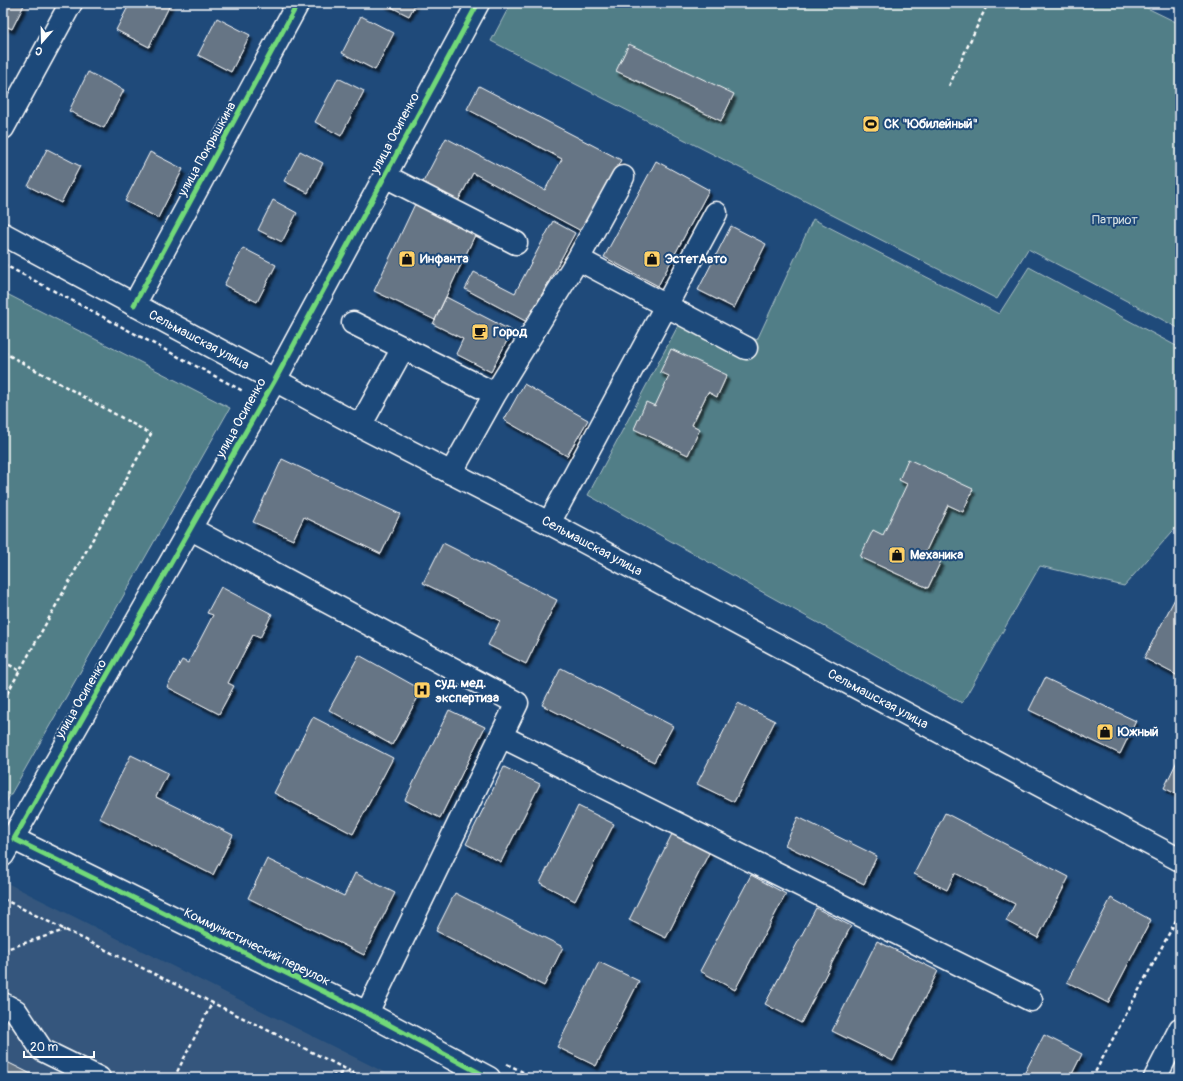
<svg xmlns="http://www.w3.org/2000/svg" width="1183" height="1081" font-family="Pangolin,sans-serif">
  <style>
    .built { fill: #34577d }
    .green { fill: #517e87; stroke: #a8bec3 }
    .building { fill: #667585; stroke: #fff; filter: url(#shadow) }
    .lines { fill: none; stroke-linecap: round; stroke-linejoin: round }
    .minor-casing { stroke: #fff; stroke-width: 25 }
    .major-casing { stroke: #fff; stroke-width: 25 }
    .path { stroke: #fff; stroke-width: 2.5; stroke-dasharray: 4 3; stroke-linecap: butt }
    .minor { stroke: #1f4a7a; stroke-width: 22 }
    .major { stroke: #1f4a7a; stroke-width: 22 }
    .cycleway-casing { stroke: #1f4a7a; stroke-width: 8 }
    .cycleway { stroke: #71d979; stroke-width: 5 }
    .labels { text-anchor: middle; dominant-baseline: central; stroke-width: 4; stroke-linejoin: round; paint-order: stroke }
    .poi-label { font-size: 13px; font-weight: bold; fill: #fff; stroke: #1f4a7a; text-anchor: start }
    .street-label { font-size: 13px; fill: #fff; stroke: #1f4a7a }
    .park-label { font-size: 13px; fill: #d4dfe1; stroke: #1f4a7a }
  </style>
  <defs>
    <filter id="shadow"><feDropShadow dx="2.5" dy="4.5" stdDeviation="1" flood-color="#0009"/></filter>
  </defs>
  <rect width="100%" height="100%" fill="#1f4a7a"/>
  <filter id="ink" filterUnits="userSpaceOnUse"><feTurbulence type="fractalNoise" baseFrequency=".025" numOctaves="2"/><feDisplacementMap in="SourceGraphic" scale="8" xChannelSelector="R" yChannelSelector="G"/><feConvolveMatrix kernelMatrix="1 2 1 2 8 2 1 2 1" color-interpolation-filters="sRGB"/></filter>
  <g filter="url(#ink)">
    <path class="built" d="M 3,881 L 202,981 L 396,1078 L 3,1078 Z"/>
    <path class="green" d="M 511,3 L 1150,3 L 1145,7 L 1180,24 L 1180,329 L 1028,249 L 997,299 L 491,41 Z
      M 813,219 L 999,314 L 1029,267 L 1180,348 L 1180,523 L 1124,586 L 1040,566 L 962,703 L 588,495 L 688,307 L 757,340 Z
      M 3,292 L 230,408 L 3,808 Z"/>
    <path class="building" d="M 3,3 L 25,3 L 12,29 L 3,25 Z
      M 130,3 L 171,3 L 149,47 L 116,30 Z
      M 383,3 L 416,3 L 409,16 Z
      M 361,16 L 394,33 L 375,70 L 342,53 Z
      M 217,18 L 250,35 L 231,72 L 198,55 Z
      M 629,44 L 734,94 L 721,121 L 616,71 Z
      M 88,72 L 124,90 L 104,128 L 69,111 Z
      M 338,78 L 364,91 L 341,136 L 315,122 Z
      M 479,86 L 621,160 L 583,232 L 473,173 L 457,203 L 422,184 L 446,138 L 545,190 L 562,159 L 467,109 Z
      M 47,149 L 80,166 L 61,203 L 28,186 Z
      M 300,151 L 323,163 L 308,193 L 284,181 Z
      M 150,152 L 183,169 L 158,218 L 125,201 Z
      M 656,161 L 709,190 L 658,286 L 604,257 Z
      M 273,200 L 297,213 L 282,242 L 258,230 Z
      M 415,204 L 476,233 L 435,320 L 374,291 Z
      M 553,221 L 575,233 L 527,322 L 465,289 L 474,272 L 515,293 Z
      M 731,226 L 766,244 L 734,308 L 698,290 Z
      M 243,248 L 276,265 L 257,302 L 224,285 Z
      M 446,297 L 512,331 L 491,372 L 456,354 L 463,339 L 433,324 Z
      M 671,349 L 727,375 L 717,397 L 708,392 L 692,425 L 700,429 L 688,455 L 634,429 L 646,402 L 655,406 L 669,376 L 660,372 Z
      M 524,384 L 588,420 L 567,456 L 504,420 Z
      M 282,459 L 400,514 L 381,554 L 304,517 L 293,540 L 253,522 Z
      M 908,459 L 973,489 L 963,512 L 948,505 L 925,553 L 941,561 L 928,588 L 860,557 L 873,530 L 883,535 L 907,484 L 899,480 Z
      M 443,543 L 557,600 L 526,664 L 488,645 L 500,621 L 423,583 Z
      M 221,587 L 272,614 L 260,638 L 253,635 L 228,683 L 234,686 L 219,714 L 167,687 L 182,660 L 188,663 L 213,615 L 207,613 Z
      M 1180,589 L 1180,677 L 1144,658 Z
      M 359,655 L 422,690 L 392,745 L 329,710 Z
      M 561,668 L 673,726 L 654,762 L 542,705 Z
      M 1045,678 L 1136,721 L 1120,754 L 1029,710 Z
      M 738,703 L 775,721 L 734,802 L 697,784 Z
      M 449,710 L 485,727 L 440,818 L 405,800 Z
      M 313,717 L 393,758 L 353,834 L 274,793 Z
      M 131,755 L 168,773 L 156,797 L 233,835 L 213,875 L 99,818 Z
      M 1180,755 L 1180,796 L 1164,788 Z
      M 504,767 L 540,784 L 501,862 L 466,844 Z
      M 578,806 L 614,824 L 575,901 L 540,883 Z
      M 945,813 L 1069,877 L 1038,938 L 1006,921 L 1015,904 L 955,873 L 947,890 L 914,874 Z
      M 798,817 L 877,856 L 864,884 L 785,845 Z
      M 673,832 L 710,851 L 666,938 L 629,920 Z
      M 267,859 L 344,896 L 355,873 L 395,893 L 364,955 L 248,898 Z
      M 751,875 L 786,894 L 735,990 L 700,971 Z
      M 455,893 L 563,947 L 544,986 L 436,931 Z
      M 1111,898 L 1151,920 L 1108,1003 L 1067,982 Z
      M 816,908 L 851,926 L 801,1023 L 765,1004 Z
      M 877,941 L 938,971 L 893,1061 L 832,1031 Z
      M 599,962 L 639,981 L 596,1066 L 557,1047 Z
      M 1044,1035 L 1082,1054 L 1070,1078 L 1022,1078 Z
      M 3,1060 L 39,1078 L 3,1078 Z"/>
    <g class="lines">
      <g class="minor-casing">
        <path id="minor" d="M 3,128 L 71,3
          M 385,176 L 516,243
          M 578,259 L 623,177
          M 134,305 L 298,3
          M 353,323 L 495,394 L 451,473
          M 495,394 L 578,259 L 746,348
          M 360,426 L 403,348
          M 549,523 L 716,213
          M 191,529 L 517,703 L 367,1013
          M 501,736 L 1031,1000
          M 14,839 L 367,1013 L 489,1078
          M 3,855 L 275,380 L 478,3
          M 3,1004 L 16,1011 L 42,1050 L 99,1078"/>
      </g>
      <g class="major-casing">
        <path id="major" d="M 3,234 L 360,426 L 549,523 L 1180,860
          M 1155,1078 L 1180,1029"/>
      </g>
      <path class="path" d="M 949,86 L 988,3
        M 3,264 L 243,391
        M 3,352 L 151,434 L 3,701
        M 3,661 L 20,671
        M 3,899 L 350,1071
        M 3,950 L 65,930
        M 507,1064 L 535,1078
        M 174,1078 L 212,1003
        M 325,1078 L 350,1071 L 365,1078
        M 1092,1078 L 1180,913"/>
      <use href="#minor" class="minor"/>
      <use href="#major" class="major"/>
      <g class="cycleway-casing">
        <path id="cycleway" d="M 478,3 L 275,380 L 14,839 L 367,1013 L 489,1078
          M 134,305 L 298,3"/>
      </g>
      <use href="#cycleway" class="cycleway"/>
    </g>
  </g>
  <defs>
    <g id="stadium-square" transform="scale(0.9)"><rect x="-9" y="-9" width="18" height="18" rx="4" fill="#ffd166" stroke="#1f4a7a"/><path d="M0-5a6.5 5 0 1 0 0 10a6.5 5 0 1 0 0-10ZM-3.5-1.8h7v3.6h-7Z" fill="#111"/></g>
    <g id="shop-square" transform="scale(0.9)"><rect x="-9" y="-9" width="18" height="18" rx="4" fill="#ffd166" stroke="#1f4a7a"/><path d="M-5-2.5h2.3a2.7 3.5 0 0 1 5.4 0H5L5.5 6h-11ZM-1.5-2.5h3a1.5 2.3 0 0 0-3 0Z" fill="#111"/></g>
    <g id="cafe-square" transform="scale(0.9)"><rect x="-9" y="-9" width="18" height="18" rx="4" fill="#ffd166" stroke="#1f4a7a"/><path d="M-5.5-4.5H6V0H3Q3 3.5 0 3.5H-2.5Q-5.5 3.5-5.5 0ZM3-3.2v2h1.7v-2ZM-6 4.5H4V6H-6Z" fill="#111"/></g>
    <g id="hospital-square" transform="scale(0.9)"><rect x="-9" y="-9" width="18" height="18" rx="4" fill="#ffd166" stroke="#1f4a7a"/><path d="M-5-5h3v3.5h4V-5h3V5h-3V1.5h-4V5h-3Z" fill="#111"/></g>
  </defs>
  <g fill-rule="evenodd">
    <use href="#stadium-square" x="871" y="124"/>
    <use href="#shop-square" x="407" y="259"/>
    <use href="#shop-square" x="652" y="259"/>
    <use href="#cafe-square" x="480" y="332"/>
    <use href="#shop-square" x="897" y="555"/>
    <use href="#hospital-square" x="422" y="690"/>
    <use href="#shop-square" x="1105" y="732"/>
  </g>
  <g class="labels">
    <g class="poi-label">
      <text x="884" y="124">СК "Юбилейный"</text>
      <text x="420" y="259">Инфанта</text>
      <text x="665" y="259">ЭстетАвто</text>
      <text x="493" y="332">Город</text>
      <text x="910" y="555">Механика</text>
      <text x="435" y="683">суд. мед.<tspan x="435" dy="15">экспертиза</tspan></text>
      <text x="1118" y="732">Южный</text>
    </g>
    <g class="street-label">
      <text transform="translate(395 133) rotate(-62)">улица Осипенко</text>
      <text transform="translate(207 149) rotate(-61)">улица Покрышкина</text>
      <text transform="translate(199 340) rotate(28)">Сельмашская улица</text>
      <text transform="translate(241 418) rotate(-61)">улица Осипенко</text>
      <text transform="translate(592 546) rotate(28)">Сельмашская улица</text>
      <text transform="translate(81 699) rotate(-60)">улица Осипенко</text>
      <text transform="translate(878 699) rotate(28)">Сельмашская улица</text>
      <text transform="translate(257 947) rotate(26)">Коммунистический переулок</text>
    </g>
    <g class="park-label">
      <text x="1115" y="220">Патриот</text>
    </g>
  </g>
  <rect width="1183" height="1081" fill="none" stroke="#1f4a7a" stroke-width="16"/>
  <rect x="8" y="8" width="1167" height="1065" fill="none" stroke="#fff" stroke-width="1.5" filter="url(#ink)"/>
  <g transform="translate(42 42) rotate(200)" stroke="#1f4a7a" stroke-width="3" paint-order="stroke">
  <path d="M0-3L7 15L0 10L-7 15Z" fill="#ffffff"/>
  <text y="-6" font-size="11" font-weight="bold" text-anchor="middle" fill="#ffffff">С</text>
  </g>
  <path d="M24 1051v6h70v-6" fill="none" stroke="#ffffff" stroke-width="2"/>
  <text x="30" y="1051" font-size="12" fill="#ffffff" stroke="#1f4a7a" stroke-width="3" paint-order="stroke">20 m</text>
</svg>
